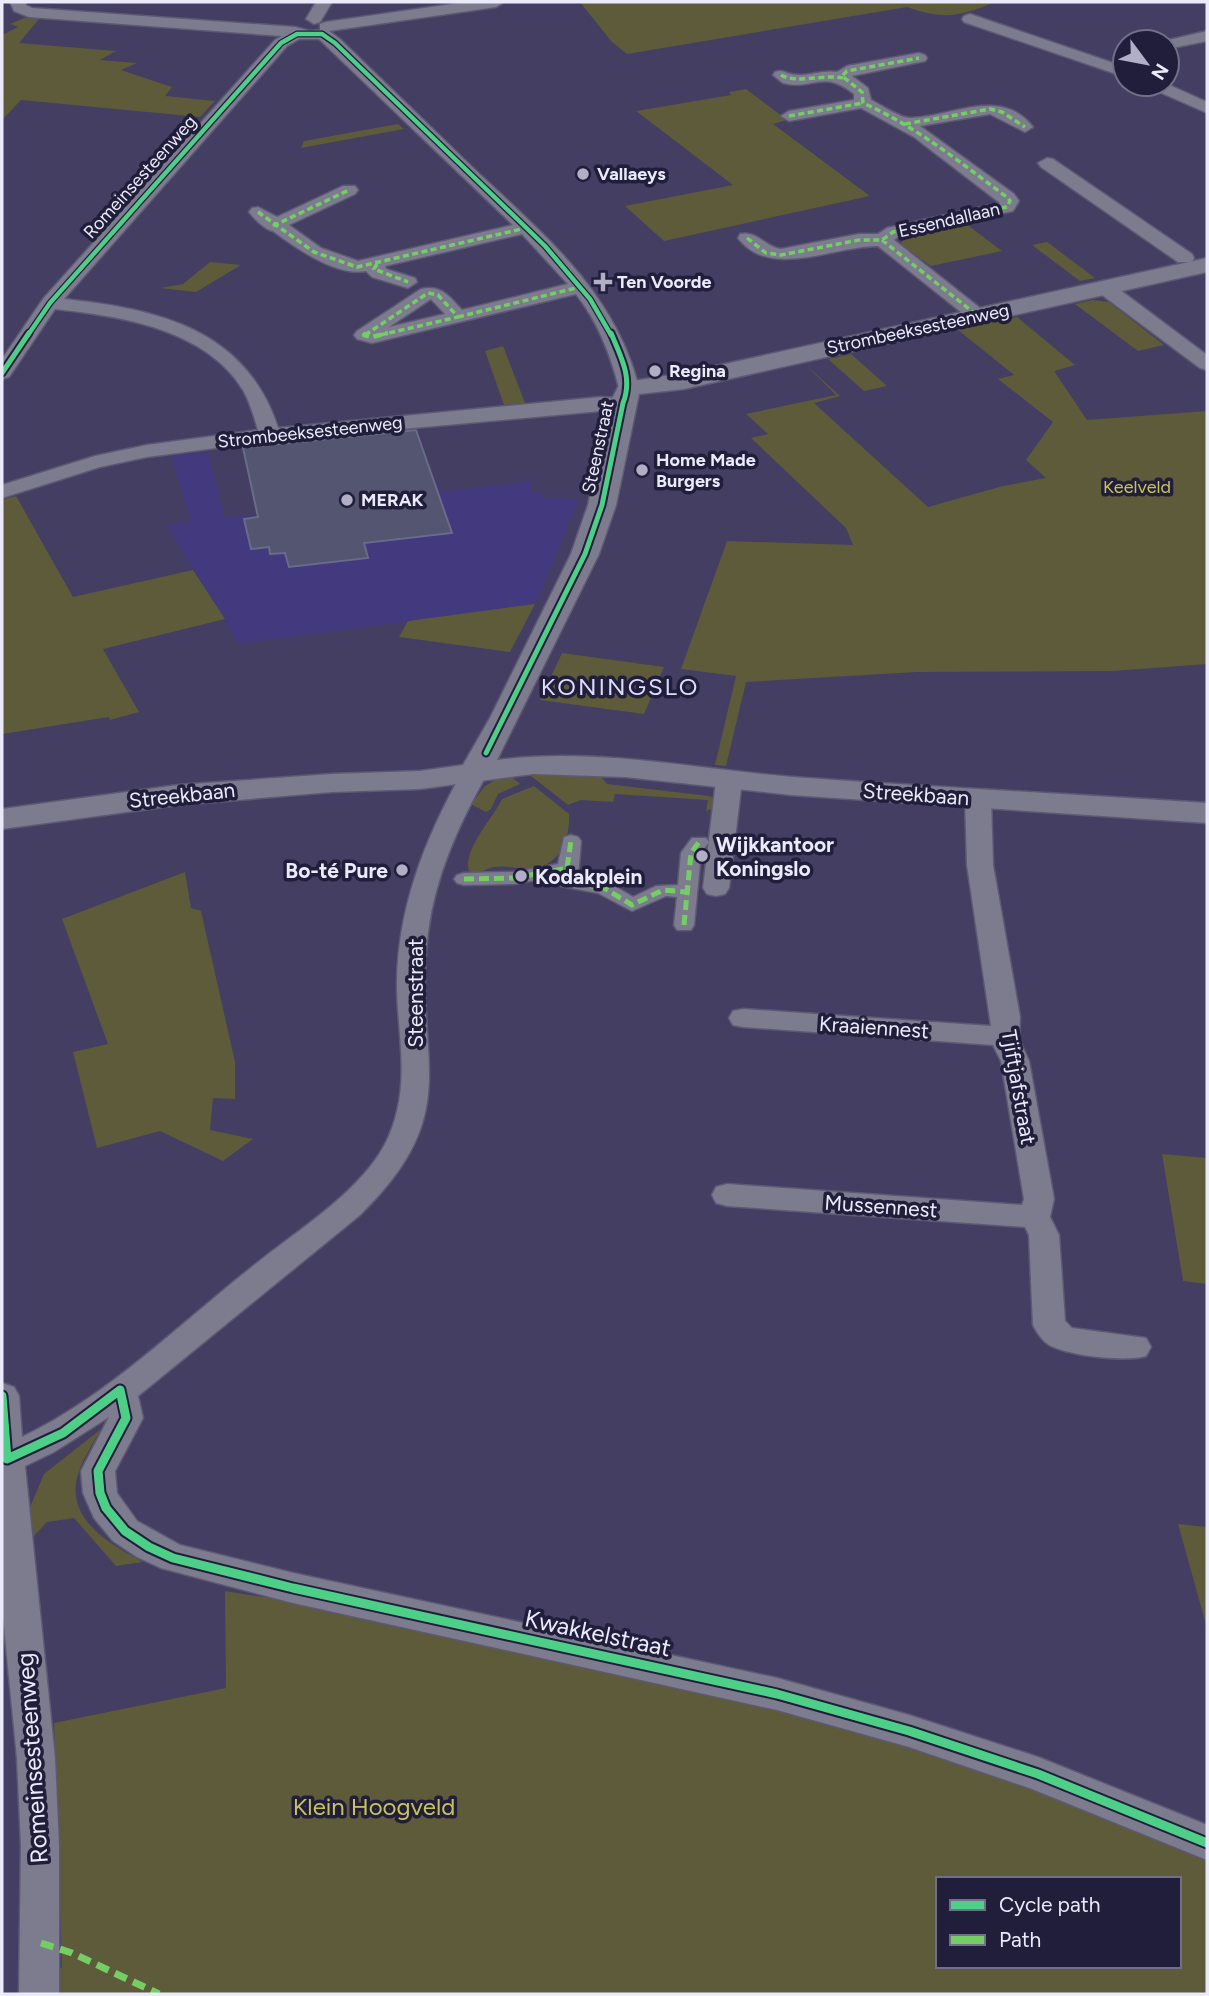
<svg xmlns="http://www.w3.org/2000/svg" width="1209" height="1996" font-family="Figtree,sans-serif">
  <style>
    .built { fill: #43397e }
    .green { fill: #5d5b3a; fill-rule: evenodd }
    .building { fill: #535571; stroke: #696c89; stroke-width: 2 }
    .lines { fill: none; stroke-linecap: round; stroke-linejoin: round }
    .pedestrian-casing { stroke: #5d5975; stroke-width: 3 }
    .minor-casing { stroke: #5d5975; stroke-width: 3 }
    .tertiary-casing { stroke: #5d5975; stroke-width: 3 }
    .pedestrian { fill: #7d7b8e; fill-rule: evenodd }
    .minor { fill: #7d7b8e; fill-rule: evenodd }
    .tertiary { fill: #7d7b8e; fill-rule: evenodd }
    .quiet-far3 { stroke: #74ce65; stroke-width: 3.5; stroke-dasharray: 6 3.5; stroke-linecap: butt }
    .quiet-far2 { stroke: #74ce65; stroke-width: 4.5; stroke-dasharray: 8 4.5; stroke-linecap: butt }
    .quiet-far1 { stroke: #74ce65; stroke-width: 5; stroke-dasharray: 10 5; stroke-linecap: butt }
    .quiet { stroke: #74ce65; stroke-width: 7; stroke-dasharray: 13 7; stroke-linecap: butt }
    .cycleway-far2-casing { stroke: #211e3c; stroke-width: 7 }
    .cycleway-far1-casing { stroke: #211e3c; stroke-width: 9 }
    .cycleway-casing { stroke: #211e3c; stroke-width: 13 }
    .cycleway-far2 { stroke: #4dcf88; stroke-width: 4.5 }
    .cycleway-far1 { stroke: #4dcf88; stroke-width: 5 }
    .cycleway { stroke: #4dcf88; stroke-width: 9 }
    .poi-dot { fill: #b1aec5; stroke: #211e3c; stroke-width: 2.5 }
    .labels { text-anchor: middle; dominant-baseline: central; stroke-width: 7; stroke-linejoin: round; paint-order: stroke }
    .far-poi-label { font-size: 18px; font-weight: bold; fill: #ebeafb; stroke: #211e3c; text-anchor: start }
    .far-street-label { font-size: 18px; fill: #ebeafb; stroke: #211e3c }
    .far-park-label { font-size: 18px; fill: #c9c458; stroke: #211e3c }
    .street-label { font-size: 21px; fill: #ebeafb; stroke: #211e3c }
    .poi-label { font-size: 21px; font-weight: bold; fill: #ebeafb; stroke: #211e3c; text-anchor: start }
    .quarter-label { font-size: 24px; letter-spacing: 2px; fill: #dcdcfc; stroke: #211e3c }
    .near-street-label { font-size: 24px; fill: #ebeafb; stroke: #211e3c }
    .near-park-label { font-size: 24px; fill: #c9c458; stroke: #211e3c }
  </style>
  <rect width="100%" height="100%" fill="#443e62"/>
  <path class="built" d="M 415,429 L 435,484 L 438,484 L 441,492 L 533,481 L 530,492 L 543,493 L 543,497 L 579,499 L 535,604 L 239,644 L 166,525 L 191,521 L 171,456 L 208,452 L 225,518 L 257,514 L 243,448 Z"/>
  <path class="green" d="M 580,2 L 995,2 C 959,17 944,20 907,7 L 627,54 L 611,41 Z
    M 24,18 L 39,19 L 19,43 L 116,51 L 100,60 L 137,63 L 121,70 L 172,87 L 165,96 L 215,101 L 200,117 L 21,100 L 2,120 L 2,35 L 18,27 L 10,24 Z
    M 746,89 L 787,120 L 773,124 L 870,196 L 664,241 L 625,206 L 733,185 L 636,111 L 731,95 L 729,92 Z
    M 398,124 L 404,129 L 301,148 L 304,141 Z
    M 965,223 L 1002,251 L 931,266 L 900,244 L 907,236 Z
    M 1047,242 L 1095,278 L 1080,281 L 1032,245 Z
    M 210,262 L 241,265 L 196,292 L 160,288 L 183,284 Z
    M 1093,300 L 1109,302 L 1164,345 L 1138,351 L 1075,304 Z
    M 1017,317 L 1075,365 L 1054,371 L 1087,420 L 1207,411 L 1207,664 L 1113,671 L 917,672 L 746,682 L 726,766 L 715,765 L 736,676 L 681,669 L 727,541 L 853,545 L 846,528 L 751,438 L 768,434 L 746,414 L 836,395 L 805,364 L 840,396 L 814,403 L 928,507 L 1003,486 L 1046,478 L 1026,460 L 1053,422 L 998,379 L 1014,375 L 958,330 Z
    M 503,346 L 525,403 L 504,405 L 485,351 Z
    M 851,354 L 887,386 L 864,391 L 828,359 Z
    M 16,496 L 73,597 L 193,570 L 225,619 L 103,649 L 139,712 L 110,720 L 109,717 L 2,734 L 2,500 Z
    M 535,604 L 510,652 L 399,637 L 408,621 Z
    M 562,653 L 664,667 L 644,714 L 540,700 Z
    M 536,774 L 601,777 L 607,784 L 709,796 L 715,798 L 715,808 L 706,811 L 708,800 L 615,794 L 613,802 L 581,800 L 568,805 L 531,776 Z
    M 502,776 L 512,777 L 520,784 L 498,794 L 491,809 L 486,812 L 471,804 L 485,786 Z
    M 534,786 L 569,814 C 570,841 560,867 528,869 C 518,869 506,865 495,867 C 485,868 480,876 469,871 C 462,850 494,817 502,799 Z
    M 185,872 L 191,908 L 201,911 L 235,1062 L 235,1099 L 213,1098 L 210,1130 L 253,1139 L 223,1161 L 160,1131 L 97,1148 L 73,1052 L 108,1044 L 62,919 Z
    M 1162,1154 L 1207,1158 L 1207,1284 L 1183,1281 Z
    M 101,1429 C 93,1444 81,1461 77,1478 C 67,1521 112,1545 143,1562 L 116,1566 L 74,1518 L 47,1522 L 33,1537 L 30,1507 L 44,1474 Z
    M 1178,1524 L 1207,1527 L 1207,1628 Z
    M 225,1591 L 395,1618 L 722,1688 L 1107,1809 L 1207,1855 L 1207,1994 L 49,1994 L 49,1978 L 62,1967 L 54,1723 L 226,1688 ZM 938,1879 L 1179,1879 L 1179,1966 L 938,1966 Z"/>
  <path class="building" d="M 416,430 L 452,533 L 364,543 L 368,558 L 289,567 L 285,553 L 270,554 L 269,547 L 251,549 L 244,519 L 258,517 L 243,448 Z"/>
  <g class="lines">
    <g class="pedestrian-casing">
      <path id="pedestrian" d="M 571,835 L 578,837 L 581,841 L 578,877 L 611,884 L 633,897 L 656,886 L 678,885 L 681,853 L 692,838 L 706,838 L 709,842 L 701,853 L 694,925 L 691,930 L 677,930 L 674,925 L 677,897 L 666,896 L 632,911 L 598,893 L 561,886 L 558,876 L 514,884 L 464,885 L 457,883 L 454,879 L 457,875 L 464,873 L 514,872 L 558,864 L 564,837 Z"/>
    </g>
    <g class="minor-casing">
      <path id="minor" d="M 10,2 L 26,2 L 26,5 L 32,8 L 295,27 L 310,31 L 320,30 L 320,24 L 326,22 L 466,2 L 504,2 L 496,7 L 329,31 L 341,40 C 384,82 428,124 471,166 C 541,232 615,291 639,388 L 636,392 L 622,392 L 619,388 C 610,353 598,322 576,294 L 372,343 L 357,339 L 354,335 L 357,331 L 421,289 C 441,284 450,297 462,310 L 568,284 L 522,234 L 385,266 L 386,269 L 415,278 L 417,282 L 408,288 L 372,277 L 366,271 C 337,277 296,248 273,231 C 266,230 254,219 249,212 L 252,208 L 258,207 L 277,217 L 343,186 L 355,186 L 358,190 L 355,194 L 289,225 L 321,248 L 358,261 L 513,225 L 319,39 L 299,39 L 287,46 L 64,299 C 158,309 246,329 278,428 L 601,397 L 630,399 L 633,403 L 630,407 L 623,409 L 270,441 L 147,457 L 100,467 L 2,498 L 2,485 L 95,456 L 147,445 L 258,430 C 254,417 250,402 243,390 C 206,329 120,316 55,309 L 9,377 L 2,379 L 2,359 L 43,299 L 275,40 L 282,36 L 29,17 L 14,11 ZM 431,299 L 445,314 L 389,327 Z
        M 316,2 L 332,2 L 320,22 L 314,24 L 306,19 Z
        M 970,14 L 1125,67 L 1125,77 L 964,22 L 962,19 L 964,16 Z
        M 1207,31 L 1207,41 L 1167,49 L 1167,42 L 1160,42 Z
        M 919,53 L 925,55 L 927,58 L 925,61 L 852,76 L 868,88 L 871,100 C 882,105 899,118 911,118 C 952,117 1001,86 1033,127 L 1025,132 L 990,114 L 920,126 L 1014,194 L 1019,201 L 1013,211 L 899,236 L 894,240 L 985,312 L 988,316 L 978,322 L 971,320 L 878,246 C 833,246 770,280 738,238 L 740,234 C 757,230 765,247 781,249 L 859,234 L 878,234 L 887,228 L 1000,203 L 914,137 L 861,108 L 789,121 L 781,116 L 789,111 L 854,100 L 854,94 C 822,68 814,91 783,83 L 773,75 L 775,72 C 784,69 784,73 791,74 C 805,78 822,69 837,72 L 847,66 Z
        M 1146,84 L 1167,84 L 1207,102 L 1207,113 L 1148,87 Z
        M 1047,158 L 1053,159 L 1192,254 L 1194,258 L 1192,262 L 1178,262 L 1041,167 L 1038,163 Z
        M 1105,282 L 1112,284 L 1207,355 L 1207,370 L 1200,368 L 1098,292 L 1095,288 L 1098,284 Z
        M 474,766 L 483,769 L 487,774 C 459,824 435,876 428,933 C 412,1058 469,1109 360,1215 L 138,1396 L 143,1418 L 115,1471 L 117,1493 L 137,1521 L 180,1545 L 293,1573 L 777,1678 L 909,1715 L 1038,1757 L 1207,1825 L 1207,1860 L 1032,1789 L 909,1747 L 777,1710 L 293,1603 L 161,1568 L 137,1557 L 113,1541 L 94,1518 L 83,1493 L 81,1471 L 109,1417 L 54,1452 L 25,1466 L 55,1758 L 59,1845 L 59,1994 L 19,1994 L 21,1845 L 17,1758 L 2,1606 L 2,1383 L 14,1387 L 19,1396 L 22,1437 C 108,1396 177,1326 252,1267 C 291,1235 336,1208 369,1168 C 383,1151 392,1133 397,1111 C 407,1071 398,1031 397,990 C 396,912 424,841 461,774 L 465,769 Z
        M 729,773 L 738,776 L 742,781 L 729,888 L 725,894 L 716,896 L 707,894 L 703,888 L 716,781 L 720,776 Z
        M 978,790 L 987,793 L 991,798 L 993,865 L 1020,1017 L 1019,1039 L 1029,1061 L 1054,1199 L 1050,1217 L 1059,1235 L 1065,1321 L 1072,1328 L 1146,1338 L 1151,1347 L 1146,1356 C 1126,1362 1071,1356 1051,1346 C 1043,1342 1037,1333 1033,1325 L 1029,1235 L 1025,1227 L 727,1206 L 716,1203 L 712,1195 L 716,1187 L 727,1184 L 1022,1205 L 1024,1199 L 1001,1061 L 993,1045 L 743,1027 L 733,1025 L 729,1018 L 733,1011 L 743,1009 L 991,1026 L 967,865 L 965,798 L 969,793 Z"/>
    </g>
    <g class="tertiary-casing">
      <path id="tertiary" d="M 1207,258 L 1207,272 L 684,389 L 639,394 L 616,505 L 599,554 L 497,760 C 596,747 695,769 793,777 C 931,787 1069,794 1207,803 L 1207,823 L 791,795 L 625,777 L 533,774 L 420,789 L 332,792 L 178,805 L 2,829 L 2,809 L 178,785 L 332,774 L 420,771 L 463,765 L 490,718 L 571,554 L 588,505 L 610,403 L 620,383 L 684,373 Z"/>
    </g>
    <use href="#pedestrian" class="pedestrian"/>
    <use href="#minor" class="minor"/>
    <use href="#tertiary" class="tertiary"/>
    <path class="quiet-far3" d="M 781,75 C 796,84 824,74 843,78
      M 789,116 L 863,103
      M 905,124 L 990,109 L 1002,112 L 1025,127
      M 258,212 L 314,252 L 357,267 L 526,228
      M 273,226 L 349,190
      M 747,238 L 766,253 L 781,255 L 859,240 L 882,240 L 893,232 L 1007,207 L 1010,201 L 1008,198 C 961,163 917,127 863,103 L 862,92 L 842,76 L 847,71 L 919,58
      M 882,240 L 978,316
      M 377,264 L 374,269 L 408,282
      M 458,317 L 580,287
      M 365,335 L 428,293 L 438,295 L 458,317
      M 380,335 L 458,317"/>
    <path class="quiet-far2" d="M 366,333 L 364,335 L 372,337 L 388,333"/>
    <path class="quiet-far1" d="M 567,868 L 568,882 L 604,888 L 632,905 L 663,890 L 687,892
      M 464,879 L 514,878 L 567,868 L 571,841
      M 684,925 L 691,853 L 699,842"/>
    <path class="quiet" d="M 41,1943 L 72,1953 L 159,1994"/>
    <g class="cycleway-far2-casing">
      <path id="cycleway-far2" d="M 322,34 L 335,43 L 545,246 L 590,299 L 611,335
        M 28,335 L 50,303 L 281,43 L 297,34 L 322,34"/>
    </g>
    <g class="cycleway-far1-casing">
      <path id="cycleway-far1" d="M 2,373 L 29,333
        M 486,753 L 585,554 L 602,505 L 623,403 C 633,378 621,357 611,333"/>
    </g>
    <g class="cycleway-casing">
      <path id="cycleway" d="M 2,1396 L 7,1459 L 63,1433 L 120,1390 L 126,1418 L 98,1471 L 100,1493 L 106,1508 L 125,1531 L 149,1547 L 173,1558 L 293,1588 L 777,1694 L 909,1731 L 1038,1774 L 1207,1843"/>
    </g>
    <use href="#cycleway-far2" class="cycleway-far2"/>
    <use href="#cycleway-far1" class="cycleway-far1"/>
    <use href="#cycleway" class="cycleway"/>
  </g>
  <g class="poi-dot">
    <circle cx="583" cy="174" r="7"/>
    <path d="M599.5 271.5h7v7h7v7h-7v7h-7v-7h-7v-7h7z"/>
    <circle cx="655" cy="371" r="7"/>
    <circle cx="642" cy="470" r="7"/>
    <circle cx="347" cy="500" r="7"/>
    <circle cx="702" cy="856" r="7"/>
    <circle cx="402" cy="870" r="7"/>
    <circle cx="521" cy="876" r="7"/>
  </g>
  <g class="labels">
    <g class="far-poi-label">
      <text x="597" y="174">Vallaeys</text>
      <text x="617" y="282">Ten Voorde</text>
      <text x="669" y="371">Regina</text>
      <text x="656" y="460">Home Made<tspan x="656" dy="21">Burgers</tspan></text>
      <text x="361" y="500">MERAK</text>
    </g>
    <g class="far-street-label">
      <text transform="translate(140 177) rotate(-48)">Romeinsesteenweg</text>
      <text transform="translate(949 220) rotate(-13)">Essendallaan</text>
      <text transform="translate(918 329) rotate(-12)">Strombeeksesteenweg</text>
      <text transform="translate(310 432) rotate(-6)">Strombeeksesteenweg</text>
      <text transform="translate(598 447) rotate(-78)">Steenstraat</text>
    </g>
    <g class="far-park-label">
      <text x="1137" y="487">Keelveld</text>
    </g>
    <g class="street-label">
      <text transform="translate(916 794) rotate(4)">Streekbaan</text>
      <text transform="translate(182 795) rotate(-6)">Streekbaan</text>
      <text transform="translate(415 993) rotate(-90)">Steenstraat</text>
      <text transform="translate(874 1027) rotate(4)">Kraaiennest</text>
      <text transform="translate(1019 1087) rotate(80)">Tjiftjafstraat</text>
      <text transform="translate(881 1206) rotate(4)">Mussennest</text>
    </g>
    <g class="poi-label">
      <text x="716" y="844">Wijkkantoor<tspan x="716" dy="24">Koningslo</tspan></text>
      <text x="388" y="870" text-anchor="end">Bo-té Pure</text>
      <text x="535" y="876">Kodakplein</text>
    </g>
    <g class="quarter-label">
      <text x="620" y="686">KONINGSLO</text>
    </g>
    <g class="near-street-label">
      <text transform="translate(598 1633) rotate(12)">Kwakkelstraat</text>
      <text transform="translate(32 1758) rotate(-94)">Romeinsesteenweg</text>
    </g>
    <g class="near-park-label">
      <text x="374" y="1806">Klein Hoogveld</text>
    </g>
  </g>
  <rect width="1209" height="1996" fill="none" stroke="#ebeafb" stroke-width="7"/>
  <rect x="936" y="1877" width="245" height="91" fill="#211e3c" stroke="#727088" stroke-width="2"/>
  <rect x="950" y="1900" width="35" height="10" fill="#4dcf88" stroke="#727088" stroke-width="2"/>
  <text x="999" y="1912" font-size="21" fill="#ebeafb">Cycle path</text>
  <rect x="950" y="1935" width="35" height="10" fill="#74ce65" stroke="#727088" stroke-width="2"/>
  <text x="999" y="1947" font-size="21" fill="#ebeafb">Path</text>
  <g transform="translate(1146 63) rotate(122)"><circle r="33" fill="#211e3c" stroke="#727088" stroke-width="2"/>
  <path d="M0-5L12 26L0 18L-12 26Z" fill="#b1aec5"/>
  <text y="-10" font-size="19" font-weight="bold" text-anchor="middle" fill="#ebeafb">N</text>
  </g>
</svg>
